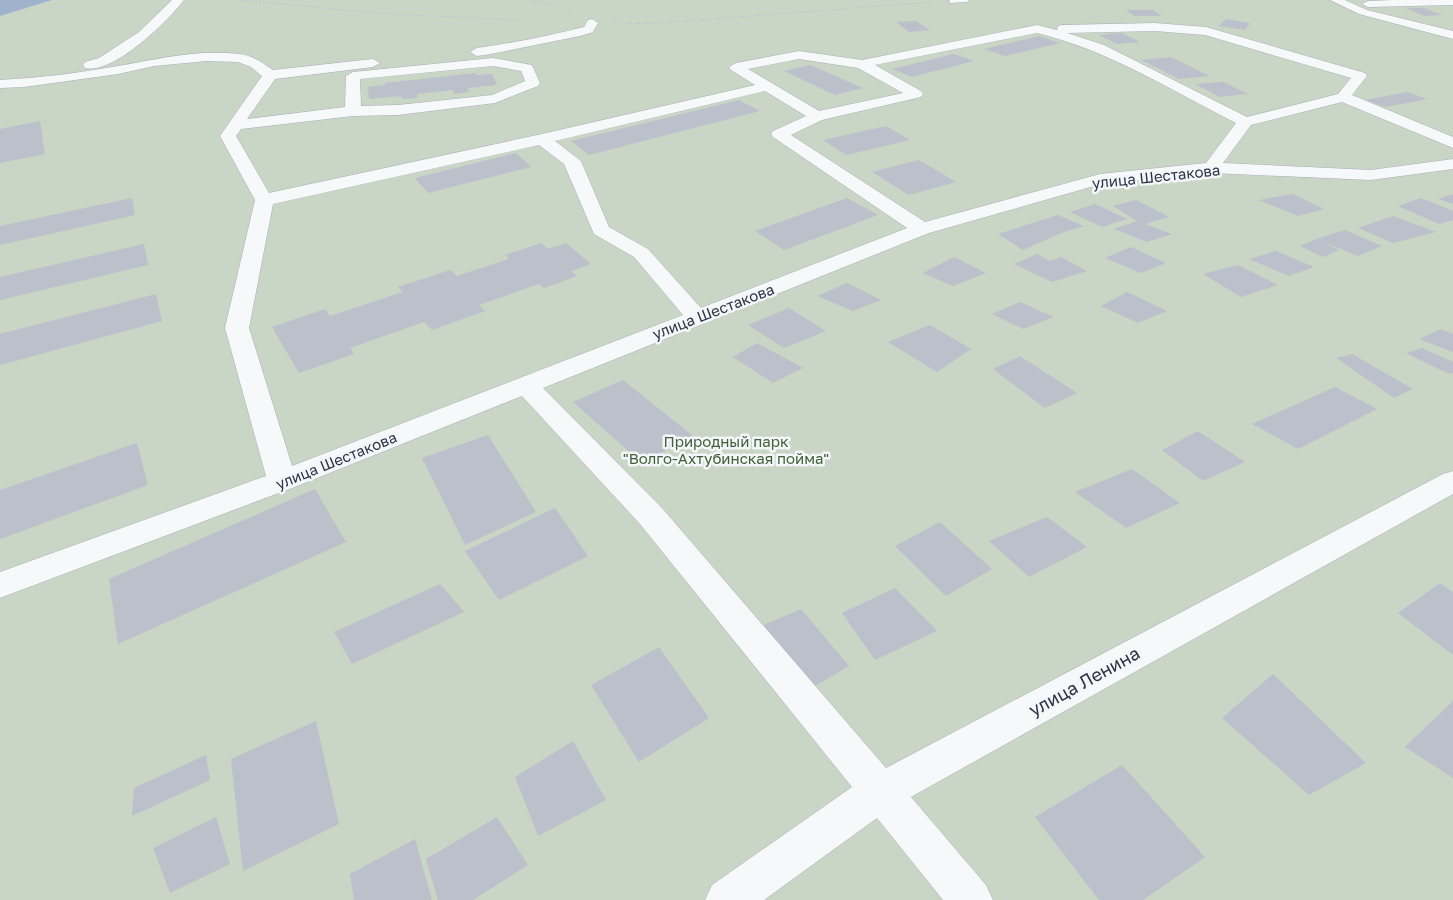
<svg xmlns="http://www.w3.org/2000/svg" width="1453" height="900" font-family="'Golos Text',sans-serif">
  <style>
    .green { fill: #c9d6c5 }
    .water { fill: #9fb4cc }
    .building { fill: #bbc0ca }
    .lines { fill: none; stroke-linecap: round; stroke-linejoin: round }
    .minor-casing { stroke: #a9aeb7; stroke-width: 1 }
    .path { stroke: #c2c5cb; stroke-width: 1; stroke-dasharray: 2 2; stroke-linecap: butt }
    .minor { fill: #f7f8fa; fill-rule: evenodd }
    .labels { text-anchor: middle; dominant-baseline: central; stroke-width: 5; stroke-linejoin: round; paint-order: stroke }
    .street-label { font-size: 15px; fill: #2b3445; stroke: #f4f6f9 }
    .park-label { font-size: 15px; fill: #3f6138; stroke: #f4f6f9 }
    .near-street-label { font-size: 18px; fill: #2b3445; stroke: #f4f6f9 }
  </style>
  <rect width="100%" height="100%" fill="#e4e7ec"/>
  <path class="green" d="M 0,0 L 1453,0 L 1453,900 L 0,900 Z"/>
  <path class="water" d="M 0,0 L 52,0 L 0,16 Z"/>
  <path class="building" d="M 1406,8 L 1424,8 L 1442,15 L 1424,16 Z
    M 1126,10 L 1153,10 L 1162,16 L 1134,16 Z
    M 1226,19 L 1250,23 L 1245,30 L 1219,26 Z
    M 916,21 L 930,30 L 909,32 L 896,22 Z
    M 1121,33 L 1140,42 L 1117,44 L 1099,35 Z
    M 1039,36 L 1060,43 L 1005,56 L 984,49 Z
    M 954,54 L 974,61 L 912,77 L 892,69 Z
    M 1171,57 L 1209,76 L 1179,79 L 1141,60 Z
    M 810,65 L 863,88 L 835,95 L 784,71 Z
    M 475,73 L 476,75 L 492,74 L 497,85 L 468,88 L 469,92 L 454,94 L 453,90 L 417,94 L 417,98 L 402,99 L 401,96 L 369,99 L 368,87 L 385,85 L 385,83 Z
    M 1223,82 L 1248,94 L 1220,97 L 1195,84 Z
    M 1407,92 L 1427,99 L 1385,107 L 1365,100 Z
    M 739,100 L 760,111 L 589,155 L 571,141 Z
    M 40,121 L 45,154 L 0,163 L 0,129 Z
    M 886,126 L 910,140 L 846,155 L 823,140 Z
    M 516,153 L 531,167 L 428,193 L 415,178 Z
    M 919,160 L 956,182 L 909,195 L 872,172 Z
    M 1293,194 L 1324,209 L 1298,216 L 1259,200 Z
    M 1453,194 L 1453,204 L 1438,199 Z
    M 132,198 L 135,215 L 0,245 L 0,226 Z
    M 847,198 L 878,215 L 784,250 L 755,231 Z
    M 1421,198 L 1453,211 L 1453,220 L 1439,224 L 1398,206 Z
    M 1136,200 L 1169,217 L 1145,224 L 1172,234 L 1147,242 L 1114,229 L 1137,221 L 1113,206 Z
    M 1095,204 L 1127,219 L 1102,227 L 1070,212 Z
    M 1058,215 L 1084,226 L 1061,233 L 1023,250 L 998,234 Z
    M 1393,216 L 1436,232 L 1393,243 L 1358,228 Z
    M 1345,230 L 1382,246 L 1358,256 L 1321,241 L 1339,250 L 1323,257 L 1300,246 L 1316,239 Z
    M 541,243 L 548,249 L 566,243 L 591,264 L 571,271 L 577,276 L 544,288 L 539,284 L 479,305 L 485,311 L 432,330 L 424,322 L 350,348 L 354,354 L 299,373 L 272,327 L 325,309 L 330,316 L 403,292 L 398,287 L 450,270 L 457,276 L 509,259 L 505,255 Z
    M 144,244 L 148,265 L 0,300 L 0,277 Z
    M 1131,247 L 1166,263 L 1141,273 L 1105,258 Z
    M 1276,251 L 1314,267 L 1289,276 L 1249,259 Z
    M 1037,254 L 1050,261 L 1061,257 L 1087,271 L 1052,282 L 1014,264 Z
    M 954,257 L 986,273 L 953,286 L 923,273 Z
    M 1238,265 L 1278,285 L 1241,297 L 1203,274 Z
    M 847,283 L 881,300 L 853,311 L 817,296 Z
    M 1127,292 L 1167,311 L 1138,323 L 1101,306 Z
    M 156,294 L 162,321 L 0,365 L 0,334 Z
    M 1020,302 L 1054,317 L 1023,329 L 992,314 Z
    M 789,308 L 826,331 L 784,348 L 748,325 Z
    M 930,325 L 971,349 L 937,372 L 888,342 Z
    M 1441,329 L 1453,334 L 1453,352 L 1419,339 Z
    M 757,343 L 803,368 L 773,383 L 733,357 Z
    M 1422,348 L 1453,362 L 1453,373 L 1449,374 L 1406,353 Z
    M 1352,354 L 1413,389 L 1394,398 L 1336,358 Z
    M 1020,356 L 1077,393 L 1045,408 L 993,369 Z
    M 623,380 L 693,436 L 642,463 L 573,402 Z
    M 1335,387 L 1377,409 L 1298,449 L 1252,424 Z
    M 1198,431 L 1245,462 L 1203,481 L 1162,450 Z
    M 488,435 L 536,512 L 465,545 L 422,458 Z
    M 137,443 L 148,485 L 0,539 L 0,490 Z
    M 1132,469 L 1180,503 L 1126,528 L 1075,492 Z
    M 315,489 L 346,542 L 118,644 L 109,579 Z
    M 555,508 L 588,556 L 499,600 L 465,551 Z
    M 1047,517 L 1087,547 L 1029,577 L 989,541 Z
    M 940,522 L 992,569 L 946,596 L 895,546 Z
    M 1440,583 L 1453,592 L 1453,655 L 1398,613 Z
    M 440,584 L 464,612 L 352,664 L 334,632 Z
    M 895,588 L 937,631 L 875,660 L 842,613 Z
    M 801,609 L 849,666 L 800,695 L 752,630 Z
    M 659,647 L 709,718 L 639,762 L 591,685 Z
    M 1273,674 L 1366,763 L 1309,795 L 1222,718 Z
    M 1453,701 L 1453,778 L 1405,747 Z
    M 316,721 L 339,824 L 243,871 L 231,759 Z
    M 573,741 L 606,800 L 538,836 L 515,777 Z
    M 206,755 L 210,780 L 132,816 L 134,788 Z
    M 1122,765 L 1205,857 L 1143,900 L 1099,900 L 1035,817 Z
    M 216,817 L 230,864 L 170,893 L 153,848 Z
    M 497,817 L 528,865 L 473,900 L 438,900 L 426,859 Z
    M 415,839 L 432,900 L 354,900 L 350,874 Z"/>
  <g class="lines">
    <g class="minor-casing">
      <path id="minor" d="M 172,0 L 184,0 C 168,21 113,75 85,68 L 83,65 L 85,62 L 99,58 L 139,32 Z
        M 949,0 L 969,0 L 967,2 L 950,3 Z
        M 1330,0 L 1345,0 L 1367,10 L 1453,31 L 1453,39 L 1359,14 Z
        M 1394,0 L 1453,0 L 1453,5 L 1368,7 L 1362,4 L 1368,1 Z
        M 592,19 L 598,23 L 593,32 L 580,36 L 491,54 L 477,56 L 470,52 L 477,48 C 513,43 549,36 584,27 L 588,20 Z
        M 1155,23 L 1206,27 L 1365,73 L 1367,76 L 1352,95 L 1453,137 L 1453,148 L 1342,102 L 1251,125 L 1223,163 L 1371,170 L 1453,159 L 1453,169 L 1371,180 L 1212,173 L 1101,184 L 929,233 L 543,388 L 662,508 L 886,768 L 1443,474 L 1453,471 L 1453,494 L 911,797 L 986,885 L 993,900 L 943,900 L 877,818 L 764,900 L 705,900 L 712,885 L 852,787 L 640,524 L 522,396 L 292,488 L 0,598 L 0,572 L 266,476 L 225,328 L 255,200 L 220,136 L 262,76 L 251,67 L 238,62 L 207,61 L 154,66 L 118,74 L 24,87 L 0,88 L 0,80 C 39,78 79,73 118,66 C 158,59 198,49 239,54 C 252,55 263,63 273,70 L 373,59 L 380,63 L 373,67 L 275,79 L 247,119 L 345,107 L 346,76 L 353,72 L 493,58 L 532,65 L 540,83 L 538,86 L 495,103 L 398,115 L 353,116 L 241,129 L 236,136 L 269,193 L 542,134 L 755,85 L 731,70 L 729,67 L 736,63 L 799,51 L 862,60 L 1037,25 L 1057,30 L 1058,26 L 1062,25 ZM 1155,31 L 1205,35 L 1351,78 L 1338,94 L 1247,117 L 1104,45 L 1067,33 ZM 1037,33 C 1108,50 1171,90 1236,123 L 1206,163 L 1100,174 L 925,222 L 791,135 L 822,120 L 921,97 L 923,94 L 921,91 L 875,65 ZM 799,59 L 858,68 L 903,93 L 819,111 L 748,69 ZM 493,66 L 521,71 L 525,81 L 492,95 L 398,105 L 361,106 L 360,79 ZM 765,91 L 806,116 L 773,131 L 771,134 L 773,137 L 907,228 L 701,308 L 648,249 L 609,227 L 581,161 L 555,141 ZM 539,145 L 564,164 L 594,234 L 634,257 L 683,315 L 292,466 L 249,328 L 273,204 Z"/>
    </g>
    <path class="path" d="M 239,0 L 390,14 L 520,20
      M 530,0 L 557,5 L 569,12
      M 614,24 L 662,23 L 932,2"/>
    <use href="#minor" class="minor"/>
  </g>
  <g class="labels">
    <g class="street-label">
      <text transform="translate(1156 176) rotate(-6)">улица Шестакова</text>
      <text transform="translate(713 311) rotate(-21)">улица Шестакова</text>
      <text transform="translate(336 460) rotate(-22)">улица Шестакова</text>
    </g>
    <g class="park-label">
      <text x="726" y="441">Природный парк<tspan x="726" dy="17">"Волго-Ахтубинская пойма"</tspan></text>
    </g>
    <g class="near-street-label">
      <text transform="translate(1084 681) rotate(-29)">улица Ленина</text>
    </g>
  </g>
</svg>
